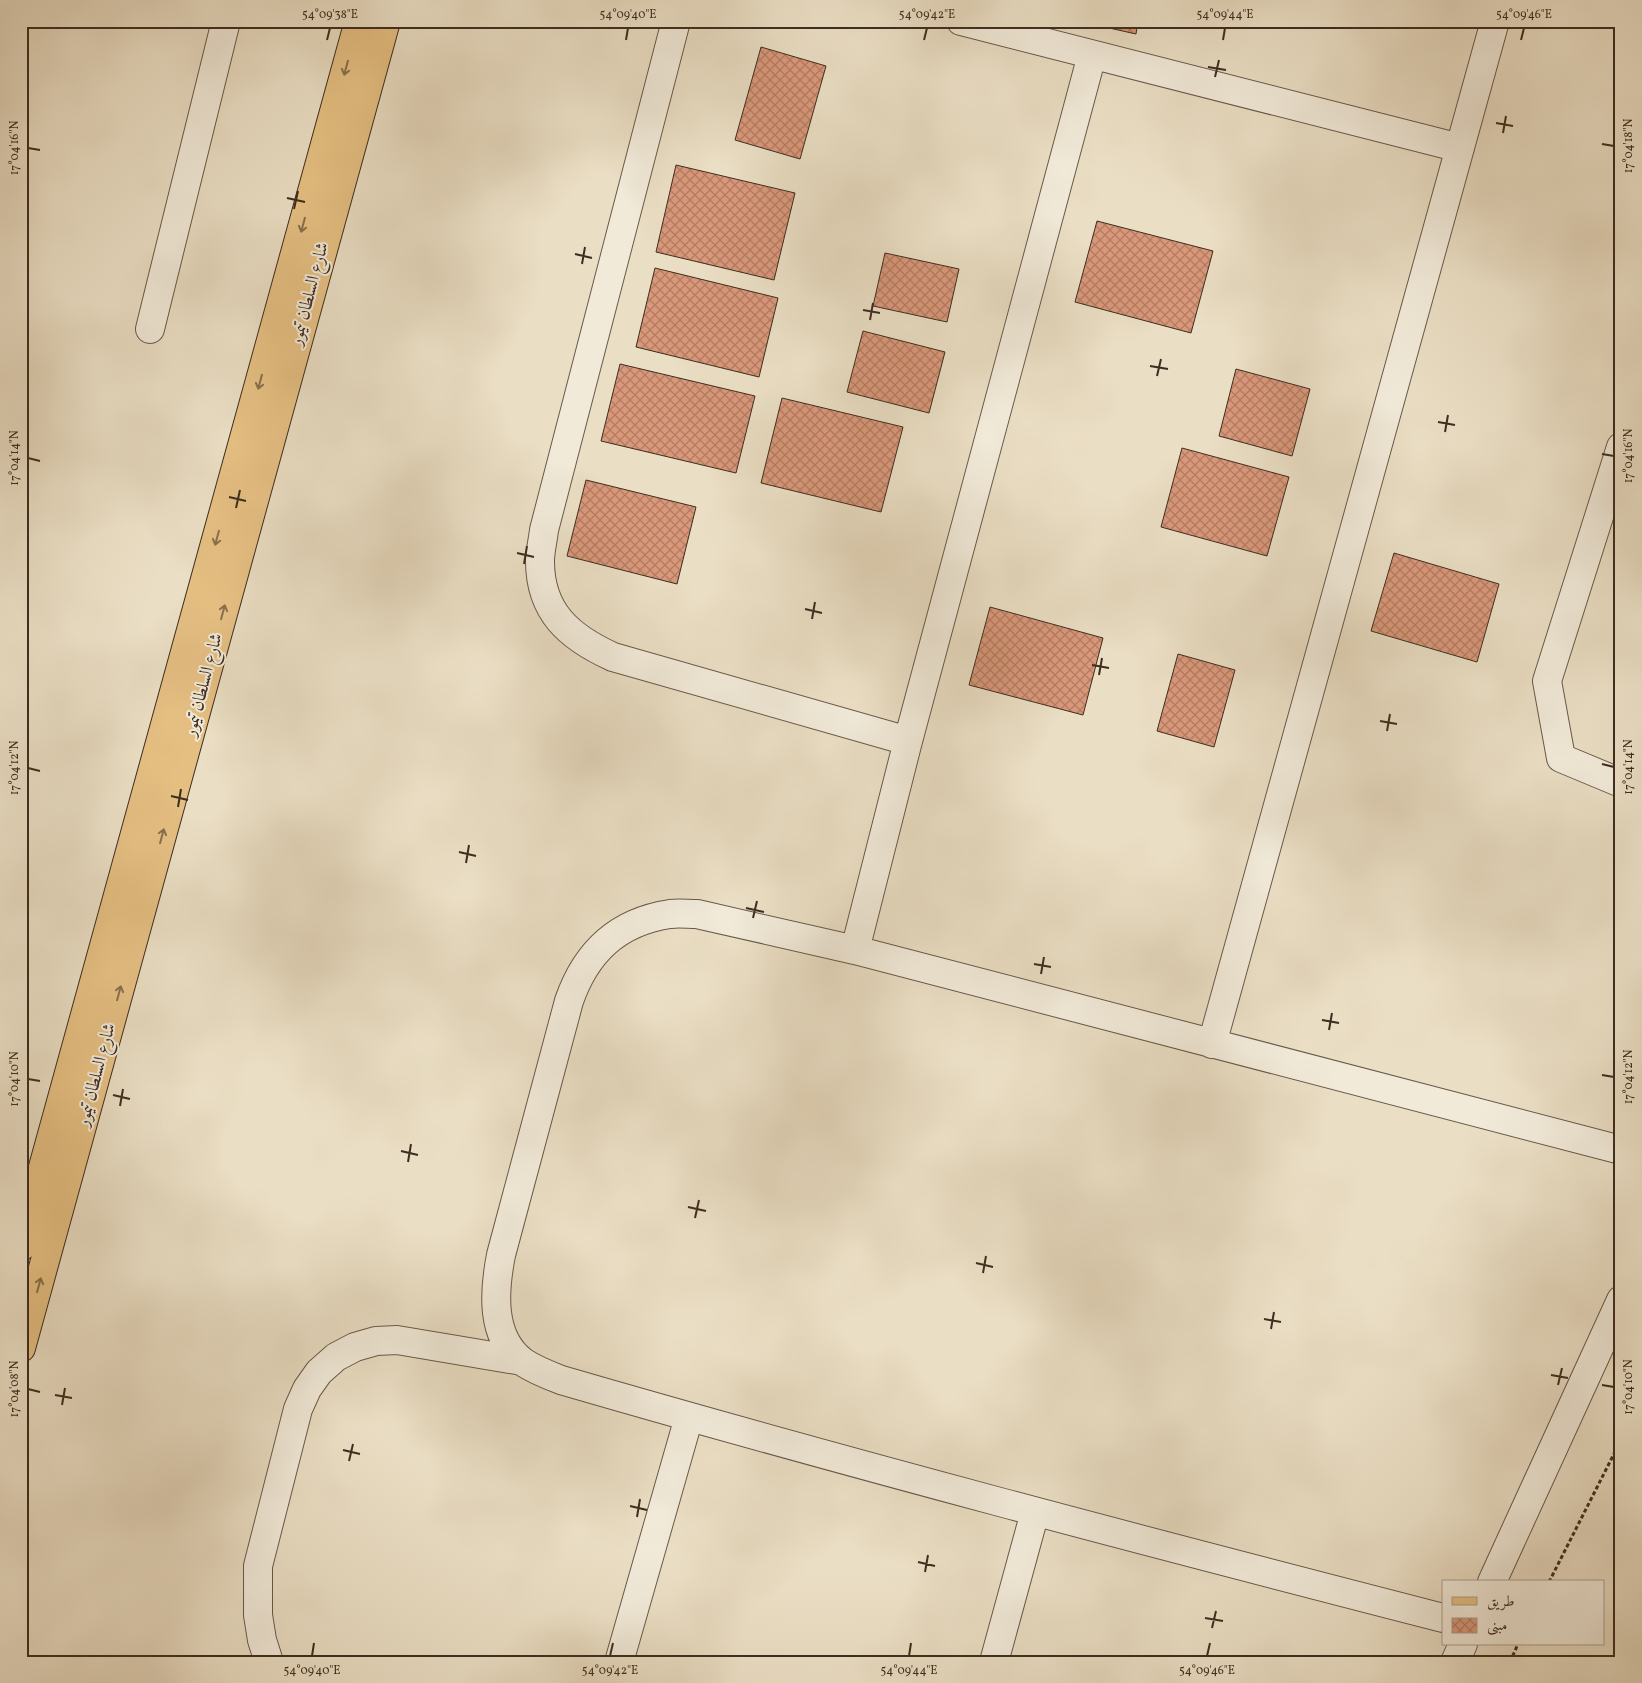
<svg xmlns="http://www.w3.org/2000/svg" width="1642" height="1683" font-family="Vollkorn,Amiri,serif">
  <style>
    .building { fill: url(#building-cross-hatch); stroke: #3e2d1f }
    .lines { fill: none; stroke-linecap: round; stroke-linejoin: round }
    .minor-casing { stroke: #695948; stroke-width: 30 }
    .major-casing { stroke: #3e2d1f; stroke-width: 30 }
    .path { stroke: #3e2d1f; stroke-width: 3; stroke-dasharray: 4 2.5; stroke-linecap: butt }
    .minor { stroke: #f1ead9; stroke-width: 28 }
    .major { stroke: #e5bf82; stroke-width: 28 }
    .oneway { stroke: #896f4c }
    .ticks { fill: none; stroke: #3e2d1f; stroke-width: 2 }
    .labels { text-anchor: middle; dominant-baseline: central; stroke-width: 4; stroke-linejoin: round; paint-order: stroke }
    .street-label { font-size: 18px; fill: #3e2d1f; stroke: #f1ead9 }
    .neatline { fill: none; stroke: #3e2d1f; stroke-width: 2 }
    .ticks-label { font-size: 12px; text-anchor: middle; fill: #3e2d1f }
  </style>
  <defs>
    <pattern id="building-cross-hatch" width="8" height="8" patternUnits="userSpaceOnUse" patternTransform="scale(1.25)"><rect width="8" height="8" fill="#da987a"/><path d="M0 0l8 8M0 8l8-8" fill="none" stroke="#b27c63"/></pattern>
  </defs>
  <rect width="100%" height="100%" fill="#eadec4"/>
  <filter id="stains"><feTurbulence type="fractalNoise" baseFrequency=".004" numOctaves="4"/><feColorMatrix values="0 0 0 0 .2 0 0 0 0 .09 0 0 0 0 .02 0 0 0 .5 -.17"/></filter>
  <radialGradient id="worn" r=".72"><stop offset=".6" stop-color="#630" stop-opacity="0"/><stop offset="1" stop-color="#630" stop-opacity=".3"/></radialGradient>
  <path class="building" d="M 1078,21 L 1138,21 L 1136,34 Z
    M 761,47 L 826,66 L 800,159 L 735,140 Z
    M 676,165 L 795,193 L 774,280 L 656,252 Z
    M 1097,221 L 1213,251 L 1191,333 L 1075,302 Z
    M 885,253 L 959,269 L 947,322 L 873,306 Z
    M 655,268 L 778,298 L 759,377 L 636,347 Z
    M 863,331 L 945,352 L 929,413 L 847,392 Z
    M 620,364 L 755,396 L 736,473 L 601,441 Z
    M 1236,369 L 1310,389 L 1292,456 L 1219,436 Z
    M 782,398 L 903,427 L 881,512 L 761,483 Z
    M 1182,448 L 1289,477 L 1267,556 L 1161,527 Z
    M 586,480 L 696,507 L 677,584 L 567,556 Z
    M 1394,553 L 1499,584 L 1477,662 L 1371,631 Z
    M 990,607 L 1103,638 L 1083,715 L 969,685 Z
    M 1178,654 L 1235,670 L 1214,747 L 1157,731 Z"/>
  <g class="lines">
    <g class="minor-casing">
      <path id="minor" d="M 676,21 L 544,530 C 543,540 540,551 540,561 C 540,612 569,637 613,657 L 908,741
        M 961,21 L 1460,148
        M 150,329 L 226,21
        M 1621,447 L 1547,681 L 1561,758 L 1621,783
        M 855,950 L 908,741 L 1092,55
        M 1212,1044 L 1495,21
        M 1492,1582 L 1621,1300
        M 1443,1618 C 1148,1542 854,1465 561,1380 C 548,1375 535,1370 523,1362 C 490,1337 494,1291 501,1255 L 569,1001 C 586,952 617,922 670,914 C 678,913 688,914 697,914 L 855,950 L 1621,1150
        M 269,1662 L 262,1640 L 258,1615 L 258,1566 L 298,1409 L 307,1389 L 319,1372 L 336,1357 L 355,1347 L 376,1341 L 397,1340 L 522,1361
        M 619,1662 L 689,1417
        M 994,1662 L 1035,1512
        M 1455,1662 L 1463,1644"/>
    </g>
    <g class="major-casing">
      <path id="major" d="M 21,1247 L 359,21
        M 21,1348 L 386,21"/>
    </g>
    <path class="path" d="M 1549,1582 L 1621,1440
      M 1510,1662 L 1518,1644"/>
    <use href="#minor" class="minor"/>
    <use href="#major" class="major"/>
  </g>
  <defs><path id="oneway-shaft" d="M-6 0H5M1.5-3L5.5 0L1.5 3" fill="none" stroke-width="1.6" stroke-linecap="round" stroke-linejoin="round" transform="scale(1.25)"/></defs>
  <g class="oneway">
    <use href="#oneway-shaft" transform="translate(346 68) rotate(105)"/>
    <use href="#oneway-shaft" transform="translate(303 225) rotate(105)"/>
    <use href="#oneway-shaft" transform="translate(260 382) rotate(105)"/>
    <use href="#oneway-shaft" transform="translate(217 538) rotate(105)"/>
    <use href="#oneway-shaft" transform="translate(223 612) rotate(-75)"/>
    <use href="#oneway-shaft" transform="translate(162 836) rotate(-75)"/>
    <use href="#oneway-shaft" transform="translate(119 993) rotate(-75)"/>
    <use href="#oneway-shaft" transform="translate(39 1285) rotate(-75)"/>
  </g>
  <path class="ticks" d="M 327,40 L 330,28M 626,40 L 628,28M 924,40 L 927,28M 1223,40 L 1225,28M 1521,40 L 1524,28M 1208,67 L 1226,70M 1215,77 L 1219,60M 1496,123 L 1513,126M 1503,133 L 1506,116M 1602,144 L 1614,146M 28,148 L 40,150M 287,198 L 305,202M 294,209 L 298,191M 575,254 L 592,258M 582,264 L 585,247M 863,310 L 880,313M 870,320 L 873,303M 1150,366 L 1168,369M 1157,376 L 1161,359M 1438,422 L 1455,425M 1445,432 L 1448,415M 1602,454 L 1614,456M 28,458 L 40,461M 229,497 L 246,501M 236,508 L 240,490M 517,553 L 534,557M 524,564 L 527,546M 805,609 L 822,613M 812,619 L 815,602M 1092,665 L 1109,668M 1099,675 L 1102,658M 1380,721 L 1397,724M 1387,731 L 1390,714M 1602,764 L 1614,767M 28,768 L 40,771M 171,796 L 188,800M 178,807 L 181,789M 459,852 L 476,856M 466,863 L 469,845M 746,908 L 764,912M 753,918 L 757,901M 1034,964 L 1051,967M 1041,974 L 1044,957M 1322,1020 L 1339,1023M 1329,1030 L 1332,1013M 1602,1075 L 1614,1077M 28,1079 L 40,1081M 113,1095 L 130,1099M 120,1106 L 123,1089M 401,1151 L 418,1155M 408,1162 L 411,1144M 688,1207 L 706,1211M 695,1218 L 699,1200M 976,1263 L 993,1267M 983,1273 L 986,1256M 1264,1319 L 1281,1322M 1271,1329 L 1274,1312M 1551,1375 L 1568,1378M 1558,1385 L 1562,1368M 1602,1385 L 1614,1387M 28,1389 L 40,1392M 55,1395 L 72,1398M 62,1405 L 65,1388M 343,1450 L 360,1454M 349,1461 L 353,1444M 630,1506 L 647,1510M 637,1517 L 640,1499M 918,1562 L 935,1566M 925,1572 L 928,1555M 1205,1618 L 1223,1621M 1212,1628 L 1216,1611M 312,1656 L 314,1643M 610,1656 L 613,1643M 909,1656 L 911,1643M 1207,1656 L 1210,1643"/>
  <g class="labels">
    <g class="street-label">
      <text transform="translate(310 294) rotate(-75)">شارع السلطان تيمور</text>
      <text transform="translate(204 685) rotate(-75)">شارع السلطان تيمور</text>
      <text transform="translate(97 1075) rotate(-75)">شارع السلطان تيمور</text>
    </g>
  </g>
  <rect width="1642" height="1683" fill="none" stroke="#eadec4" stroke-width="55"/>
  <rect x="1442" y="1580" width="162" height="65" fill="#f1ead9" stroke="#a99e8f"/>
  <rect x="1452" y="1597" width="25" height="8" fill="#e5bf82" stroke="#a99e8f"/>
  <text x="1487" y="1606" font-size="15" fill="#3e2d1f">طريق</text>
  <rect x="1452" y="1618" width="25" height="15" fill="url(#building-cross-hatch)" stroke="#a99e8f"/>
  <text x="1487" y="1630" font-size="15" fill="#3e2d1f">مبنى</text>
  <rect x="28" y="28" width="1586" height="1628" class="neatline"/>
  <g class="ticks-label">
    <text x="330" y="18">54°09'38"E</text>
    <text x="628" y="18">54°09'40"E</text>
    <text x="927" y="18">54°09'42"E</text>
    <text x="1225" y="18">54°09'44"E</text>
    <text x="1524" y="18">54°09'46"E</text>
    <text transform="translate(1628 146) rotate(-90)" y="4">17°04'18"N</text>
    <text transform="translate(14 148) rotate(-90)" y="4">17°04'16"N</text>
    <text transform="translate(1628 456) rotate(-90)" y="4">17°04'16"N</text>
    <text transform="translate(14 458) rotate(-90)" y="4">17°04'14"N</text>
    <text transform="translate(1628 767) rotate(-90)" y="4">17°04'14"N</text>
    <text transform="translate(14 768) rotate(-90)" y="4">17°04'12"N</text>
    <text transform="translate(1628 1077) rotate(-90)" y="4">17°04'12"N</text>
    <text transform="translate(14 1079) rotate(-90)" y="4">17°04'10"N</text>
    <text transform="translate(1628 1387) rotate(-90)" y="4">17°04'10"N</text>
    <text transform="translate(14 1389) rotate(-90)" y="4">17°04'08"N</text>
    <text x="312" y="1674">54°09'40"E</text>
    <text x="610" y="1674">54°09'42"E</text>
    <text x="909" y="1674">54°09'44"E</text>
    <text x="1207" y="1674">54°09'46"E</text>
  </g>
  <rect width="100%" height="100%" filter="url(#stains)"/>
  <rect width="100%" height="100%" fill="url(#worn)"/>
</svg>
